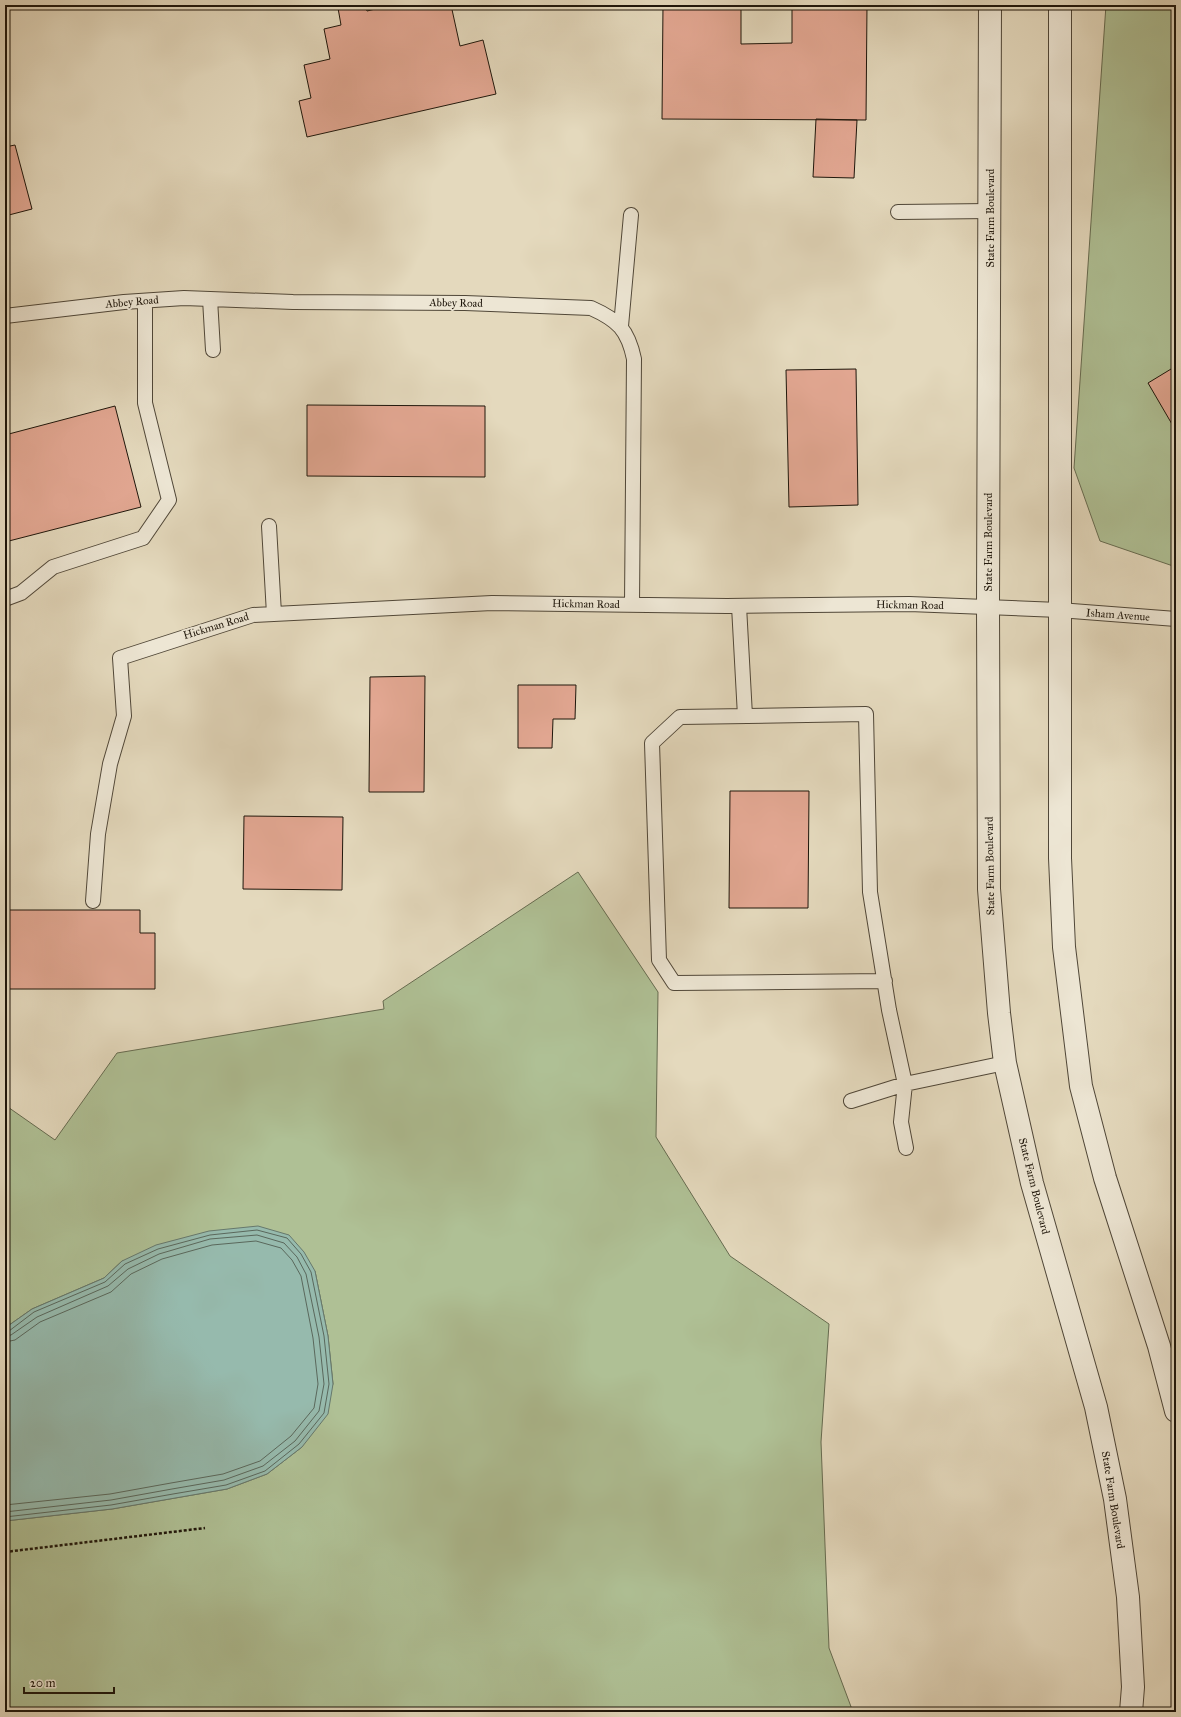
<svg xmlns="http://www.w3.org/2000/svg" width="1181" height="1717" font-family="'IM FELL Great Primer',serif">
  <style>
    .green { fill: #afc095; stroke: #666b50 }
    .water { fill: #96baad; stroke: #66786c }
    .lines { fill: none; stroke-linecap: round; stroke-linejoin: round }
    .shore { stroke: #5a685c; stroke-width: 1 }
    .building { fill: #e2a792; stroke: #1e160b }
    .service-casing { stroke: #504738; stroke-width: 16 }
    .tertiary-casing { stroke: #504738; stroke-width: 24 }
    .path { stroke: #1e160b; stroke-width: 2.5; stroke-dasharray: 3 2; stroke-linecap: butt }
    .service { stroke: #ede6d4; stroke-width: 14 }
    .tertiary { stroke: #ede6d4; stroke-width: 22 }
    .labels { text-anchor: middle; dominant-baseline: central; stroke-width: 3.5; stroke-linejoin: round; paint-order: stroke }
    .street-label { font-size: 11px; fill: #1e160b; stroke: #ede6d4 }
  </style>
  <rect width="100%" height="100%" fill="#e4d9bd"/>
  <filter id="stains"><feTurbulence type="fractalNoise" baseFrequency=".005" numOctaves="4"/><feColorMatrix values="0 0 0 0 .2 0 0 0 0 .09 0 0 0 0 .02 0 0 0 .5 -.17"/></filter>
  <radialGradient id="worn" r=".72"><stop offset=".6" stop-color="#630" stop-opacity="0"/><stop offset="1" stop-color="#630" stop-opacity=".3"/></radialGradient>
  <path class="green" d="M 1106,5 L 1176,5 L 1176,567 L 1100,541 L 1074,468 Z
    M 578,872 L 658,992 L 656,1137 L 730,1256 L 829,1324 L 821,1442 L 829,1648 L 853,1712 L 5,1712 L 5,1521 L 112,1509 L 227,1489 L 267,1474 L 302,1447 L 333,1384 L 328,1336 L 315,1271 L 122,1261 L 104,1278 L 32,1309 L 5,1328 L 5,1105 L 55,1140 L 117,1053 L 384,1009 L 383,1001 Z"/>
  <path class="water" d="M 258,1226 L 289,1235 L 304,1252 L 315,1271 L 328,1336 L 333,1384 L 328,1414 L 302,1447 L 267,1474 L 227,1489 L 112,1509 L 5,1521 L 5,1328 L 32,1309 L 104,1278 L 122,1261 L 156,1245 L 209,1231 Z"/>
  <g class="lines">
    <path class="shore" d="M 5,1331 L 9,1331 L 34,1312 L 105,1282 L 125,1264 L 158,1249 L 210,1235 L 257,1230 L 287,1238 L 301,1254 L 311,1272 L 324,1336 L 329,1384 L 324,1413 L 299,1444 L 265,1471 L 226,1485 L 173,1494 L 111,1505 L 5,1517
      M 5,1336 L 11,1335 L 37,1317 L 108,1286 L 128,1269 L 159,1254 L 210,1239 L 257,1235 L 284,1243 L 297,1257 L 306,1274 L 319,1337 L 324,1384 L 319,1411 L 295,1441 L 263,1466 L 224,1480 L 172,1489 L 111,1500 L 5,1512
      M 5,1342 L 15,1340 L 40,1322 L 111,1292 L 131,1274 L 162,1259 L 212,1245 L 256,1241 L 281,1248 L 292,1260 L 301,1276 L 313,1338 L 318,1384 L 314,1408 L 291,1436 L 260,1461 L 223,1474 L 171,1483 L 110,1494 L 5,1505"/>
  </g>
  <path class="building" d="M 352,5 L 365,5 L 367,11 L 392,5 L 431,5 L 431,9 L 451,5 L 460,46 L 483,40 L 496,94 L 307,137 L 299,101 L 311,98 L 304,65 L 330,59 L 324,29 L 341,25 L 338,8 Z
    M 663,5 L 741,5 L 741,44 L 792,43 L 792,5 L 867,5 L 866,120 L 662,119 Z
    M 816,119 L 857,120 L 854,178 L 813,177 Z
    M 15,145 L 32,209 L 5,216 L 5,147 Z
    M 1176,366 L 1176,431 L 1148,383 Z
    M 856,369 L 858,505 L 789,507 L 786,370 Z
    M 307,405 L 485,406 L 485,477 L 307,476 Z
    M 115,406 L 141,507 L 5,542 L 5,435 Z
    M 425,676 L 424,792 L 369,792 L 370,677 Z
    M 518,685 L 576,685 L 575,719 L 553,719 L 552,748 L 518,748 Z
    M 730,791 L 809,791 L 808,908 L 729,908 Z
    M 244,816 L 343,817 L 342,890 L 243,889 Z
    M 5,910 L 140,910 L 140,933 L 155,933 L 155,989 L 5,989 Z"/>
  <g class="lines">
    <g class="service-casing">
      <path id="service" d="M 898,212 L 990,211
        M 210,299 L 213,350
        M 5,316 L 124,302 L 184,298 L 293,302 L 465,303 L 591,308 C 618,320 628,330 634,359 L 632,605
        M 621,326 L 631,215
        M 269,526 L 274,614
        M 5,599 L 21,593 L 53,567 L 143,538 L 169,500 L 145,403 L 145,301
        M 739,606 L 745,716
        M 93,901 L 98,834 L 110,764 L 124,716 L 120,658 L 253,615 L 492,603 L 727,606 L 909,604 L 1059,610 L 1176,619
        M 885,981 L 674,983 L 659,960 L 652,743 L 680,717 L 866,714 L 870,892 L 889,1010 L 905,1084 L 901,1122 L 906,1148
        M 851,1101 L 905,1084 L 1005,1063"/>
    </g>
    <g class="tertiary-casing">
      <path id="tertiary" d="M 990,5 L 988,607 L 989,889 L 999,1013 L 1005,1063 L 1032,1183 L 1096,1407 L 1115,1499 L 1128,1597 L 1133,1687 L 1131,1712
        M 1060,5 L 1060,858 L 1064,947 L 1081,1086 L 1105,1178 L 1159,1346 L 1176,1411"/>
    </g>
    <path class="path" d="M 5,1552 L 205,1528"/>
    <use href="#service" class="service"/>
    <use href="#tertiary" class="tertiary"/>
  </g>
  <g class="labels">
    <g class="street-label">
      <text transform="translate(990 218) rotate(-90)">State Farm Boulevard</text>
      <text transform="translate(132 302) rotate(-5)">Abbey Road</text>
      <text transform="translate(456 303) rotate(1)">Abbey Road</text>
      <text transform="translate(988 542) rotate(-90)">State Farm Boulevard</text>
      <text transform="translate(586 604) rotate(1)">Hickman Road</text>
      <text transform="translate(910 605) rotate(1)">Hickman Road</text>
      <text transform="translate(1118 615) rotate(4)">Isham Avenue</text>
      <text transform="translate(216 626) rotate(-17)">Hickman Road</text>
      <text transform="translate(990 866) rotate(-91)">State Farm Boulevard</text>
      <text transform="translate(1034 1186) rotate(76)">State Farm Boulevard</text>
      <text transform="translate(1113 1500) rotate(81)">State Farm Boulevard</text>
    </g>
  </g>
  <rect width="1181" height="1717" fill="none" stroke="#e4d9bd" stroke-width="20"/>
  <rect x="6" y="6" width="1169" height="1705" fill="none" stroke="#1e160b" stroke-width="2"/>
  <rect x="10" y="10" width="1161" height="1697" fill="none" stroke="#1e160b"/>
  <path d="M24 1687v6h90v-6" fill="none" stroke="#1e160b" stroke-width="2"/>
  <text x="30" y="1687" font-size="12" fill="#1e160b" stroke="#ede6d4" stroke-width="3" paint-order="stroke">20 m</text>
  <rect width="100%" height="100%" filter="url(#stains)"/>
  <rect width="100%" height="100%" fill="url(#worn)"/>
</svg>
